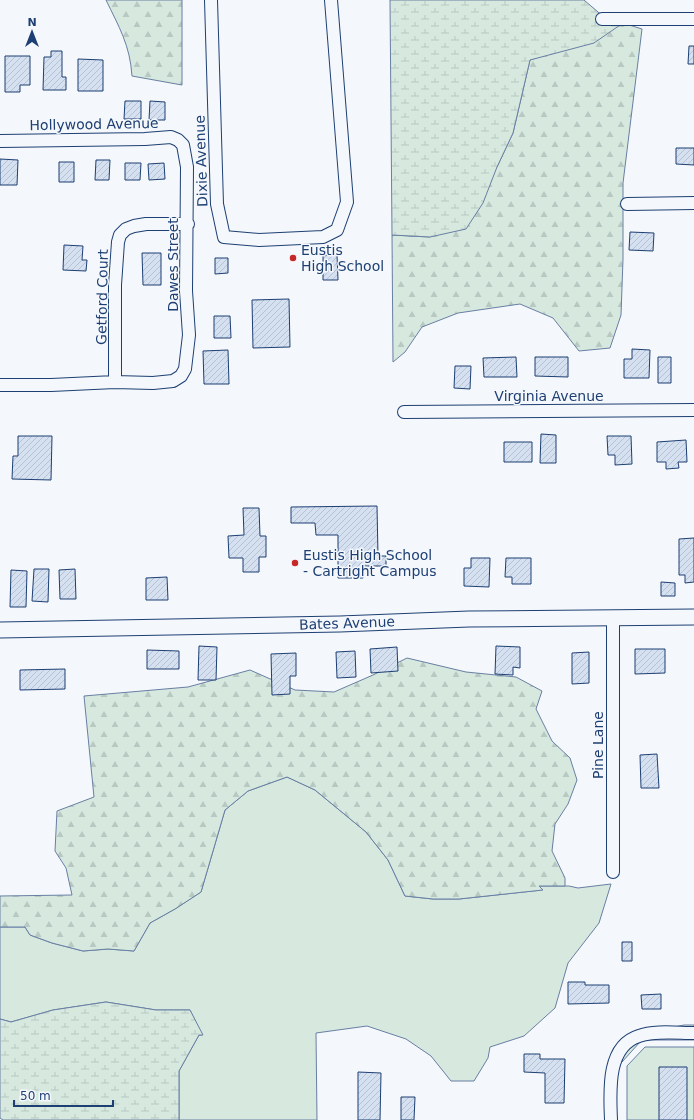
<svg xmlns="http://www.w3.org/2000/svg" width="694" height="1120" font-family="'DejaVu Sans',sans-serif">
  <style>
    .green { fill: #d7e8df; stroke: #687fa3 }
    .forest { fill: url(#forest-firs); stroke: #687fa3 }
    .wetland { fill: url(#wetland-marsh); stroke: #687fa3 }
    .building { fill: url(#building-hatch); stroke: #1d3f73 }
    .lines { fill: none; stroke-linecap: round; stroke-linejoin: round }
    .minor-casing { stroke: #1d3f73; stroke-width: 14 }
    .tertiary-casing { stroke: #1d3f73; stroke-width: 17 }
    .minor { stroke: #f4f7fb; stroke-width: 12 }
    .tertiary { stroke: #f4f7fb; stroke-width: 15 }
    .poi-dot { fill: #c62828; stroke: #f4f7fb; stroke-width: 1.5 }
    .labels { text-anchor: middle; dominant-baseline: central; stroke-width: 3; stroke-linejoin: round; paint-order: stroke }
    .street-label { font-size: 14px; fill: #1d3f73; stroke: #f4f7fb }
    .poi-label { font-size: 14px; fill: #1d3f73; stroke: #f4f7fb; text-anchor: start }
  </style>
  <defs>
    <pattern id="forest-firs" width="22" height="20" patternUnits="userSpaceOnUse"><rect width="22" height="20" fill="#d7e8df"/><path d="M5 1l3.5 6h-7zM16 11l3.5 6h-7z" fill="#b8c8c3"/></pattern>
    <pattern id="wetland-marsh" width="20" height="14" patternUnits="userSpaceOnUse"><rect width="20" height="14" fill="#d7e8df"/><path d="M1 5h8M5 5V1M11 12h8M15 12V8" fill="none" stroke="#b8c8c3"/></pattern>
    <pattern id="building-hatch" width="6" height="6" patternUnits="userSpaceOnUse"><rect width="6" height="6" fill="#d5e0f0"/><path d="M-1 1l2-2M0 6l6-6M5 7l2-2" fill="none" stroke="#b6c1d1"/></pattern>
  </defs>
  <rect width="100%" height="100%" fill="#f4f7fb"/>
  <path class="green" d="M 287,777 L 315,790 L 366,832 L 388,860 L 405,896 L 433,899 L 459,899 L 542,890 L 538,886 L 569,886 L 578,888 L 611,884 L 599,923 L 568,963 L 555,1008 L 524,1036 L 490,1047 L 488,1058 L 474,1081 L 451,1081 L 431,1056 L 406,1039 L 367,1026 L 316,1033 L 317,1120 L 179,1120 L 179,1071 L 199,1035 L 202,1035 L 190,1010 L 156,1010 L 106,1002 L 53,1010 L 11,1022 L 0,1019 L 0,927 L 25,927 L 30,935 L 52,943 L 83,951 L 108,949 L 134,951 L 150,923 L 175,909 L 201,892 L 225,810 L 248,791 Z
    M 684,1025 L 694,1025 L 694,1040 L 645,1040 L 640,1042 L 622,1062 L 623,1056 L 641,1034 Z
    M 645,1047 L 694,1047 L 694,1120 L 627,1120 L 627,1066 Z"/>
  <path class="forest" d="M 106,0 L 182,0 L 182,85 L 132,76 C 130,45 119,27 106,0 Z
    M 623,23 L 642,29 L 623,183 L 623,259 L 621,315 L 610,348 L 579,351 L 553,318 L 520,304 L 458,313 L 422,327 L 405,352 L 393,362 L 392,235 L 430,237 L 497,167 L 513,133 L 530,60 L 549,54 Z
    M 407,658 L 466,672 L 516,677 L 542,691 L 536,709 L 552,741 L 570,758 L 577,780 L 568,804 L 555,824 L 552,851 L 565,878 L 565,886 L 539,886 L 543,890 L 459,899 L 433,899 L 405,896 L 388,860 L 366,832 L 315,790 L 287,777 L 248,791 L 225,810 L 201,892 L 175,909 L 150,923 L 134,951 L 108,949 L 83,951 L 52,943 L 30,935 L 25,927 L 0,927 L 0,896 L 72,895 L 66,868 L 55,851 L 57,811 L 94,797 L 84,696 L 188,687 L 250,670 L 295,690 L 334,692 L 373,675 Z"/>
  <path class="wetland" d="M 390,0 L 584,0 L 605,18 L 623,23 L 594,43 L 530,60 L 513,133 L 497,167 L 483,203 L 466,229 L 430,237 L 392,235 Z
    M 106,1002 L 156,1010 L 190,1010 L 203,1035 L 199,1035 L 179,1071 L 179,1120 L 3,1120 L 0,1118 L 0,1019 L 11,1022 L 53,1010 Z"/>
  <path class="building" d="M 689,46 L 694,46 L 694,64 L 688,64 Z
    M 51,51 L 62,51 L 62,77 L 66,77 L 66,90 L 43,90 L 44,57 L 51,57 Z
    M 5,56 L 30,56 L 30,85 L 20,85 L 20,92 L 5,92 Z
    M 78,59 L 103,60 L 103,91 L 78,91 Z
    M 125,101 L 141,101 L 141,119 L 124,119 Z
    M 150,101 L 165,102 L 165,120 L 149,120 Z
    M 676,148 L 694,148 L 694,165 L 676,164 Z
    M 0,159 L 18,160 L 17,185 L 0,185 Z
    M 96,160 L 110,160 L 109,180 L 95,180 Z
    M 59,162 L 74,162 L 74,182 L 59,182 Z
    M 125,163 L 141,163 L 140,180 L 125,180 Z
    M 164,163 L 165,179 L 149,180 L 148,164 Z
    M 630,232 L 654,233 L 653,251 L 629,250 Z
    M 64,245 L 83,246 L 82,260 L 87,260 L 86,271 L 63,270 Z
    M 142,253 L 161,253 L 161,285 L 143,285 Z
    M 323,255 L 337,255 L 338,280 L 323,280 Z
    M 215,258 L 228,258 L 228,273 L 215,274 Z
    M 289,299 L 290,347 L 253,348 L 252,300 Z
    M 214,316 L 230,316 L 231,338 L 214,338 Z
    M 632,349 L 650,350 L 649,378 L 624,378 L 624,359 L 632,359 Z
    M 228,350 L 229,384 L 204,384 L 203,351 Z
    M 516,357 L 517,377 L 484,377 L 483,358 Z
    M 535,357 L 568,357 L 568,377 L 535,376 Z
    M 658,357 L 671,357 L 671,383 L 658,383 Z
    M 455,366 L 471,366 L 470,389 L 454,388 Z
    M 541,434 L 556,435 L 556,463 L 540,463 Z
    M 18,436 L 52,436 L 51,480 L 12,479 L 13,456 L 18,456 Z
    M 607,436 L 631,436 L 632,464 L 615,465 L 615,455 L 608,455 Z
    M 686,440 L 687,462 L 678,462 L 679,468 L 666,469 L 666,462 L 657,462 L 657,442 Z
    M 504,442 L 532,442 L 532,462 L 504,462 Z
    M 377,506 L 378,556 L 386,556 L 386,566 L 363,566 L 363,578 L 338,578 L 338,535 L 316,535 L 315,523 L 291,523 L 291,507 Z
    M 243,508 L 259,508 L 260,536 L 266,536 L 266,557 L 259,557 L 259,572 L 243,572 L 243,558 L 229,558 L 228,536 L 244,535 Z
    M 694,538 L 694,582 L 685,583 L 685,575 L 679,575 L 679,539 Z
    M 471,558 L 490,558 L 489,587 L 464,586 L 464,568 L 471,568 Z
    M 506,558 L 531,558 L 531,584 L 512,584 L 512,577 L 505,577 Z
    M 34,569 L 49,569 L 48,602 L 32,601 Z
    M 75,569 L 76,599 L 60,599 L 59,570 Z
    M 11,570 L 27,571 L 26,607 L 10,607 Z
    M 167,577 L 168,600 L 146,600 L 146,578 Z
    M 661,582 L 675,583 L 675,596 L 661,596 Z
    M 199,646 L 217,647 L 216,680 L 198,680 Z
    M 496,646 L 520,647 L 520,668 L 513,667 L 513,675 L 495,674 Z
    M 397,647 L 398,671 L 371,673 L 370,649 Z
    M 635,649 L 665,649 L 665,673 L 635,674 Z
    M 147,650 L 179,651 L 179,669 L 147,669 Z
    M 355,651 L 356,677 L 337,678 L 336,652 Z
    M 589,652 L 589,683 L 572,684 L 572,653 Z
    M 296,653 L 296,676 L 290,676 L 290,694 L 272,695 L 271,654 Z
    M 65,669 L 65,689 L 20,690 L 20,670 Z
    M 657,754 L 659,788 L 641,788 L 640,755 Z
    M 622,942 L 632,942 L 632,961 L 622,961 Z
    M 568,982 L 585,982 L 585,985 L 609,985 L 609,1003 L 568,1004 Z
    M 661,994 L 661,1009 L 642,1009 L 641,995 Z
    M 524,1054 L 540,1054 L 540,1059 L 565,1059 L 564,1103 L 545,1103 L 545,1073 L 524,1072 Z
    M 659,1067 L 687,1067 L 687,1120 L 659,1120 Z
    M 358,1072 L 381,1073 L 380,1120 L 358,1120 Z
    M 401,1097 L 415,1097 L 414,1120 L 401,1120 Z"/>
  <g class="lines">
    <g class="minor-casing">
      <path id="minor" d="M 211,0 L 217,204 L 224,237 L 259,240 L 323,237 L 337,230 L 347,202 L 331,0
        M 602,19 L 694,19
        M 0,141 L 145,139 L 171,137 L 178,140 L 183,145 L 187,167 L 186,291 L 189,335 L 185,369 L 181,376 L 173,381 L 153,383 L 115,382 L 51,385 L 0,385
        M 627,204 L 694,203
        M 115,382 L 115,285 L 118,242 L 120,235 L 126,229 L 134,226 L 146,224 L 188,224
        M 404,412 L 694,410
        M 613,618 L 613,872
        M 611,1120 C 610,1093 606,1046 639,1036 C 654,1030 678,1033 694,1033"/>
    </g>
    <g class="tertiary-casing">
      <path id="tertiary" d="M 0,630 L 340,624 L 469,619 L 694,617"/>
    </g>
    <use href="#minor" class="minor"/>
    <use href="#tertiary" class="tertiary"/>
  </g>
  <g class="poi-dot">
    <circle cx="293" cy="258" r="4"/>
    <circle cx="295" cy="563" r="4"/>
  </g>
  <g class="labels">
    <g class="street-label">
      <text transform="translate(94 124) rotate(-1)">Hollywood Avenue</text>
      <text transform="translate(201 161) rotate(-92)">Dixie Avenue</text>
      <text transform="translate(173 265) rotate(-90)">Dawes Street</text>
      <text transform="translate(102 297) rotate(-89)">Getford Court</text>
      <text x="549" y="396">Virginia Avenue</text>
      <text transform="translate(347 623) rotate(-2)">Bates Avenue</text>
      <text transform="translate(598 745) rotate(-90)">Pine Lane</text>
    </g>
    <g class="poi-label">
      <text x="301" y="250">Eustis<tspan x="301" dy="16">High School</tspan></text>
      <text x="303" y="555">Eustis High School<tspan x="303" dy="16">- Cartright Campus</tspan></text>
    </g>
  </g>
  <g transform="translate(32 32)" stroke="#f4f7fb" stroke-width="3" paint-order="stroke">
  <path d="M0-3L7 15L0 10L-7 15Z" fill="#1d3f73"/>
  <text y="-6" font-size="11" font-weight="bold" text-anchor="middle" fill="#1d3f73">N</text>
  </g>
  <path d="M14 1100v6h99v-6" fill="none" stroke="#1d3f73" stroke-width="2"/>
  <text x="20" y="1100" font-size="12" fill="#1d3f73" stroke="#f4f7fb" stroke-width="3" paint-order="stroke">50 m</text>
</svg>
